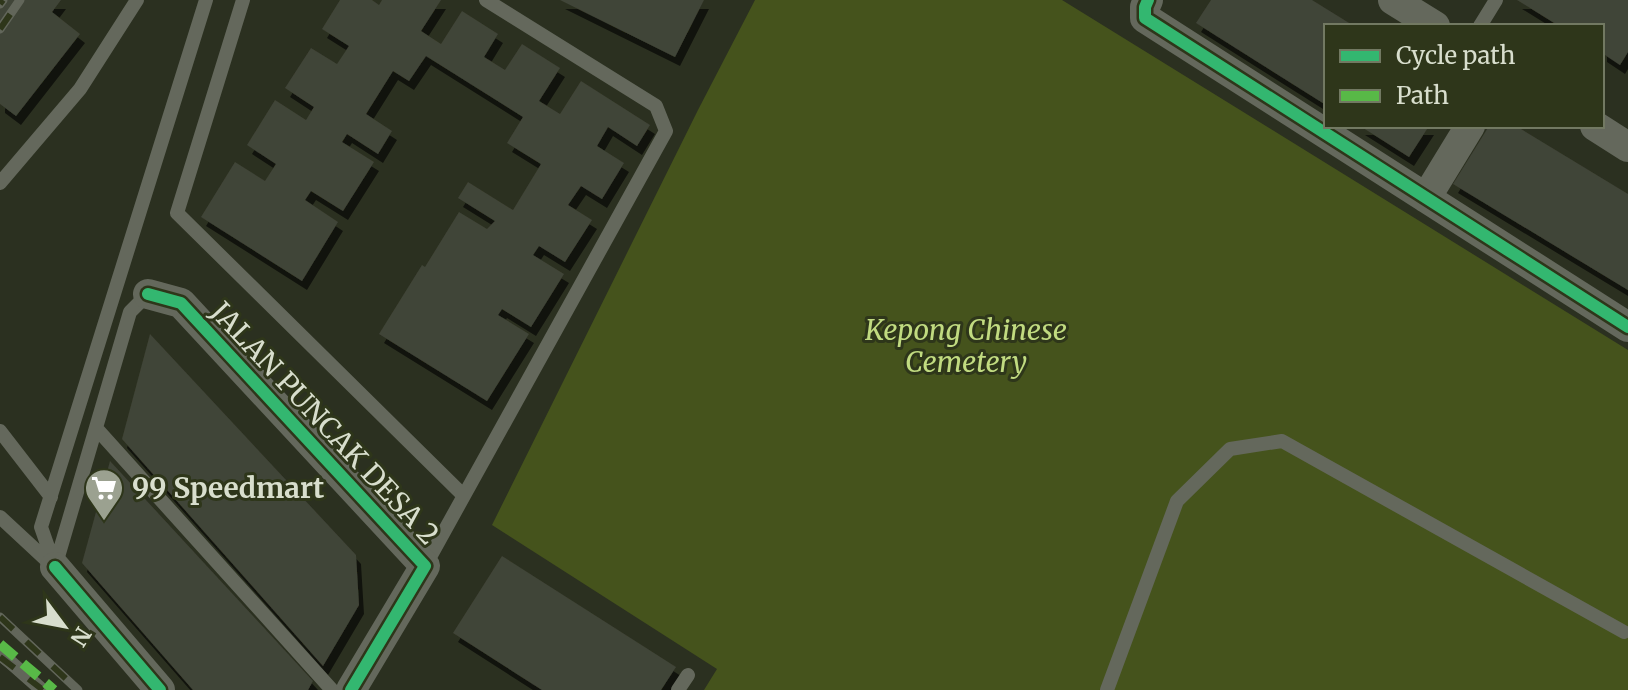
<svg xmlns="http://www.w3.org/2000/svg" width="1628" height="690" font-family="Merriweather,serif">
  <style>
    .green { fill: #45531c }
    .building { fill: #404437; filter: url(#shadow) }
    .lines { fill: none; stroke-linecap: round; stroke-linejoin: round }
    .lane { stroke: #64685c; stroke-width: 14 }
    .street { stroke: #64685c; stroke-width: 30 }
    .rail-casing { stroke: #62665a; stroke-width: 9 }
    .rail { stroke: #2e361a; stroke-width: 6; stroke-dasharray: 18; stroke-linecap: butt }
    .quiet { stroke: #58b947; stroke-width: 10; stroke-dasharray: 20 10; stroke-linecap: butt }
    .cycleway-casing { stroke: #2e361a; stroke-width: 17 }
    .cycleway { stroke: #33b770; stroke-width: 12 }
    .labels { text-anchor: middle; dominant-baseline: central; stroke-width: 6; stroke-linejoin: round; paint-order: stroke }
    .park-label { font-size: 28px; font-style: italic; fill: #c1db80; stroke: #2e361a }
    .street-label { font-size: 28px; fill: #d8decd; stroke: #2e361a }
    .poi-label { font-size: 28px; font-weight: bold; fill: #d8decd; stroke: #2e361a; text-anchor: start }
  </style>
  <defs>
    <filter id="shadow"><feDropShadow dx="5" dy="9" stdDeviation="0" flood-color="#0009"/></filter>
  </defs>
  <rect width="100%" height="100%" fill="#2b3020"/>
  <path class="green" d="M 755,0 L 1062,0 L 1628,350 L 1628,690 L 704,690 L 717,669 L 492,525 L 698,110 Z"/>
  <path class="building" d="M 0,0 L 61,0 L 52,12 L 80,34 L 16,116 L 0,104 Z
    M 340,0 L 372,0 L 379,5 L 382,0 L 441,0 L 421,31 L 441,44 L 462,11 L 498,34 L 484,57 L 505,70 L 522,44 L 560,68 L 539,101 L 560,114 L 581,81 L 650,125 L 637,146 L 608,127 L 597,146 L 624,163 L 602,199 L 581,186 L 568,205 L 592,220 L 565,262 L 539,246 L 533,255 L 564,274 L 531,327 L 502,309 L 498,315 L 529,334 L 487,401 L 379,334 L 422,265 L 425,267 L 459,212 L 487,229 L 495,221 L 458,198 L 468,182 L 513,210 L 541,164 L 507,143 L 523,117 L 426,56 L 409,81 L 393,71 L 366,114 L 392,131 L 378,154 L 347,134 L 342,142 L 374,162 L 343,211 L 311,191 L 305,200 L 338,222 L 302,281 L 201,217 L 235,162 L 265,181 L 276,164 L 247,145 L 275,100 L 306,120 L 314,107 L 285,88 L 311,48 L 337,64 L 349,46 L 322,29 Z
    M 560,0 L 704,0 L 675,57 Z
    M 1211,0 L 1312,0 L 1354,26 L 1326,26 L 1326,105 L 1196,23 Z
    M 1517,0 L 1628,0 L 1628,52 L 1620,65 L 1602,53 L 1602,26 L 1559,26 Z
    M 1360,126 L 1429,126 L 1409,157 Z
    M 1489,126 L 1516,126 L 1628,194 L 1628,290 L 1453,184 Z
    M 150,334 L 356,555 L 359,605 L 323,666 L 122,439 Z
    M 110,461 L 313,681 L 308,690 L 193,690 L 82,563 Z
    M 502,556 L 676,667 L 661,690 L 542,690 L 453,633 Z"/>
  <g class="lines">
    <path class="lane" d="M 243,0 L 177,213 L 463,495
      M 1480,26 L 1496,0
      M 0,183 L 80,89 L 137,0
      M 96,428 L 332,690
      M 0,431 L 51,497
      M 0,517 L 54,567
      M 425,566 L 666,131 L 656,106 L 486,0
      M 55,567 L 41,527 L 206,0
      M 55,567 L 130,312 L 148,294
      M 0,653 L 42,690
      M 678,690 L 688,675
      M 1107,690 L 1177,501 L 1230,449 L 1282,441 L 1624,632"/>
    <path class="street" d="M 1148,0 L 1145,7 L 1145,18 L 1628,327
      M 1393,0 L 1435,26
      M 1595,126 L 1628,147
      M 1426,198 L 1470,126
      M 148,294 L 181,303 L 425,566 L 351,690
      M 55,567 L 160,690"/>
    <g class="rail-casing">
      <path id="rail" d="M 0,4 L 3,0
        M 0,29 L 20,0
        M 0,617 L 78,690
        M 0,657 L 43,690"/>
    </g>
    <use href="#rail" class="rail"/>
    <path class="quiet" d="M 0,644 L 54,690"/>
    <g class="cycleway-casing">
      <path id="cycleway" d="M 1148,0 L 1145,7 L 1145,18 L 1628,327
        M 148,294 L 181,303 L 425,566 L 351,690
        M 55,567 L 160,690"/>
    </g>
    <use href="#cycleway" class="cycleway"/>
  </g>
  <defs>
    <g id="supermarket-pin" transform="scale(2)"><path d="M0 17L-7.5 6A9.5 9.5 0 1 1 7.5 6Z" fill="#9ba190" stroke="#2e361a"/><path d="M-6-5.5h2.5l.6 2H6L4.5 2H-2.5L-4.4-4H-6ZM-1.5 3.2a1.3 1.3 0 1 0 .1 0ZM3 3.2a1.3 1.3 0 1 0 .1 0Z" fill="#fff"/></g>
  </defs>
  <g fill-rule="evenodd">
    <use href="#supermarket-pin" x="104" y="488"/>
  </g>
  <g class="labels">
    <g class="park-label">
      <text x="966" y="330">Kepong Chinese<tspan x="966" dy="32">Cemetery</tspan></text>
    </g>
    <g class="street-label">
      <text transform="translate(325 423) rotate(47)">JALAN PUNCAK DESA 2</text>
    </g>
    <g class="poi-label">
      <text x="132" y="488">99 Speedmart</text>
    </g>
  </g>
  <rect x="1324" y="24" width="280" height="104" fill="#2e361a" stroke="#727962" stroke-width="2"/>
  <rect x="1340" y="50" width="40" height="12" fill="#33b770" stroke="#727962" stroke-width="2"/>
  <text x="1396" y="64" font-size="24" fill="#d8decd">Cycle path</text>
  <rect x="1340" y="90" width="40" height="12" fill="#58b947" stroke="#727962" stroke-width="2"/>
  <text x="1396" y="104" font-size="24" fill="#d8decd">Path</text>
  <g transform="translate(64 626) rotate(122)" stroke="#2e361a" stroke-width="6" paint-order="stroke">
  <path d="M0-6L14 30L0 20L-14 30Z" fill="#d8decd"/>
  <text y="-12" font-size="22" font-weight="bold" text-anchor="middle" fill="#d8decd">N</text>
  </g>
</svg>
